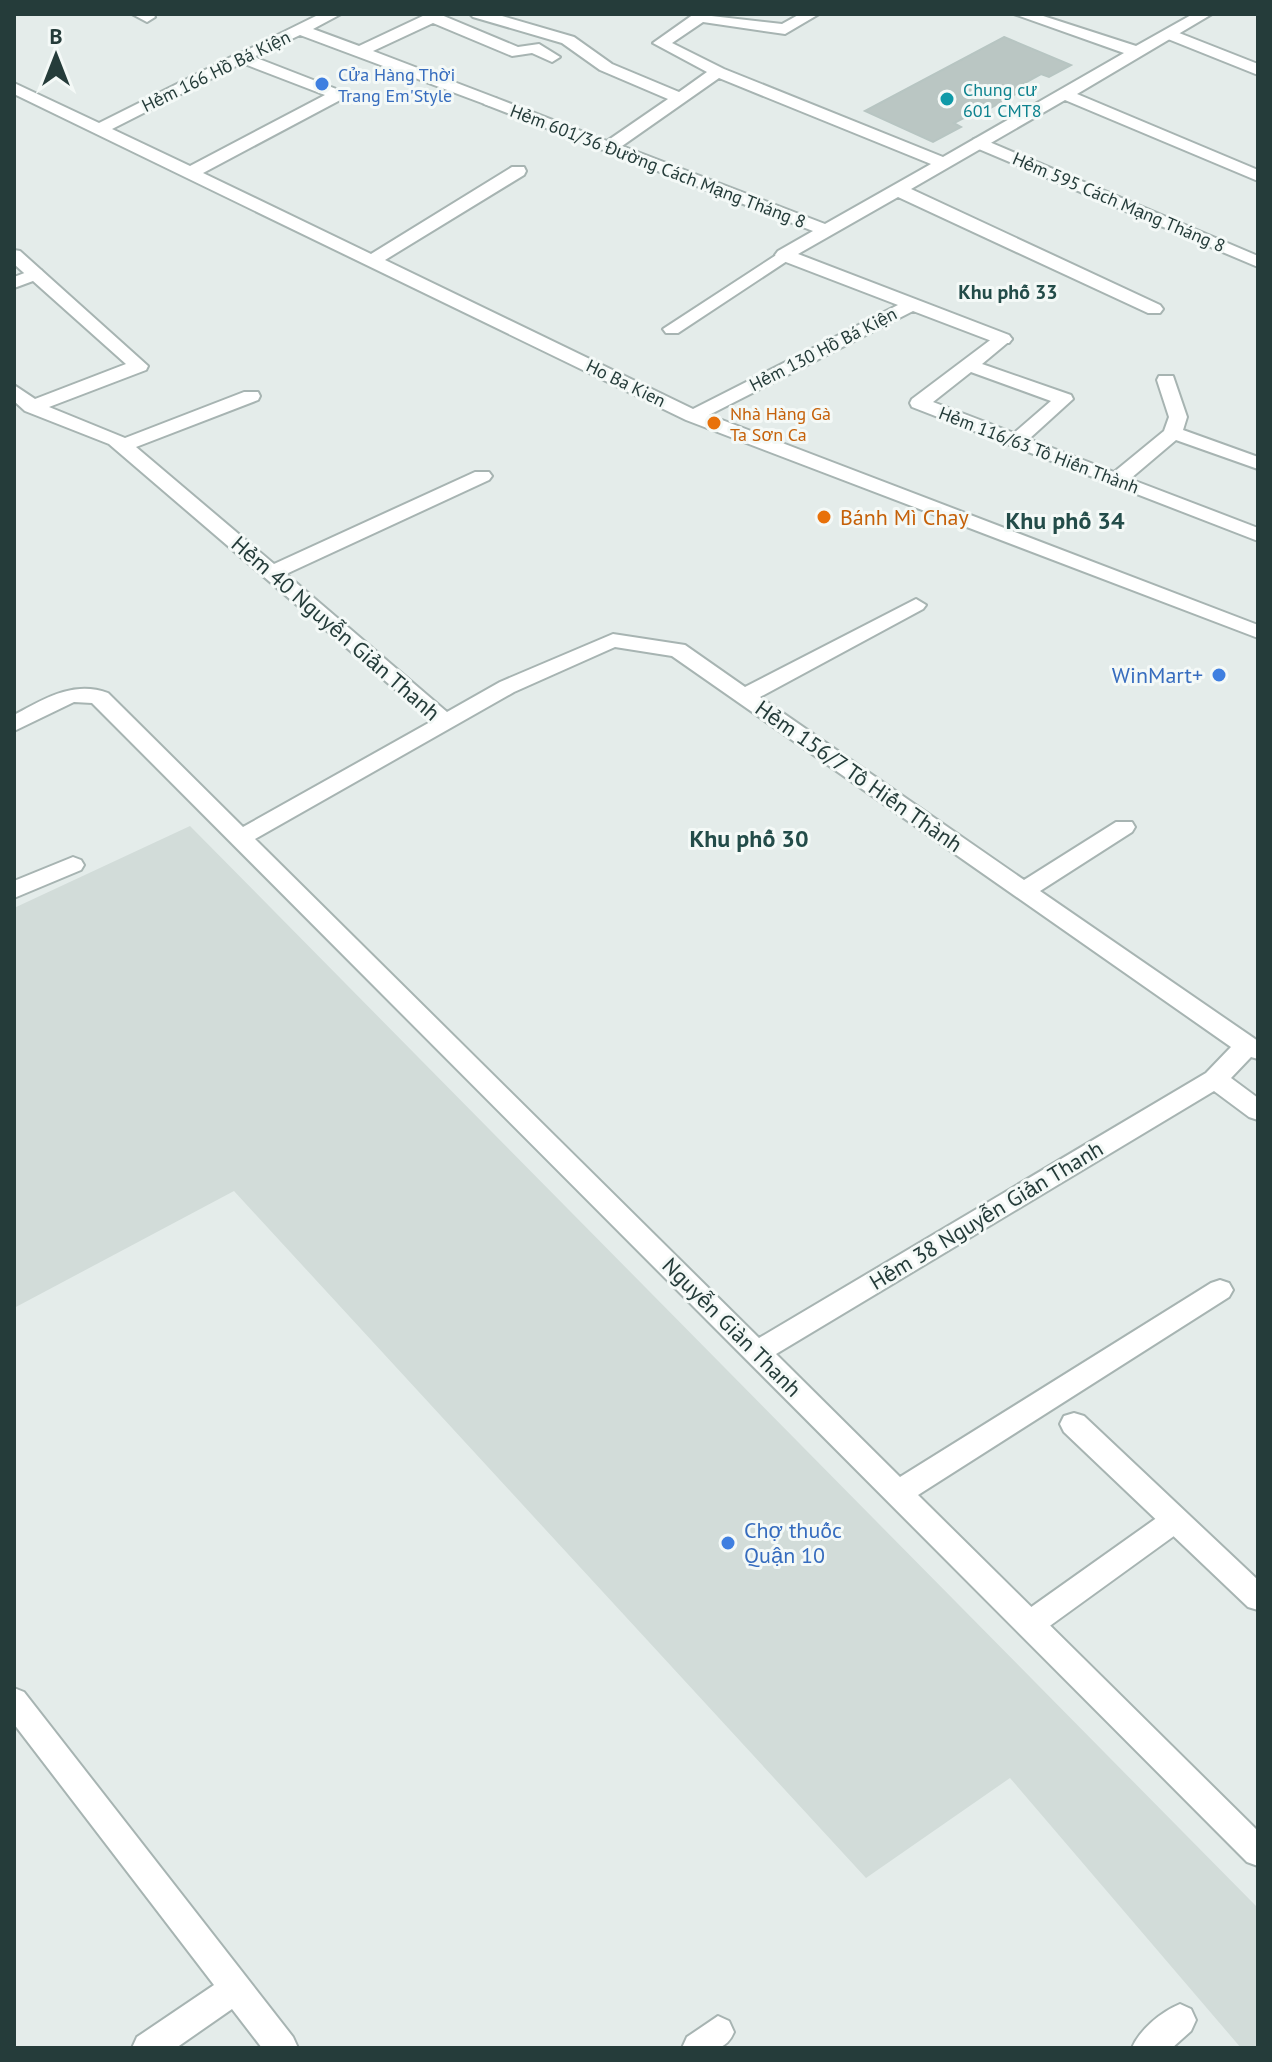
<svg xmlns="http://www.w3.org/2000/svg" width="1272" height="2062" font-family="'PT Sans',sans-serif">
  <style>
    .built { fill: #d2dcd9 }
    .building { fill: #bac6c3; stroke: #b7c5c2; stroke-width: 2 }
    .lines { fill: none; stroke-linecap: round; stroke-linejoin: round }
    .lane-casing { stroke: #a7b4b2; stroke-width: 4 }
    .street-casing { stroke: #a7b4b2; stroke-width: 4 }
    .lane { fill: #fff; fill-rule: evenodd }
    .street { fill: #fff; fill-rule: evenodd }
    .shop-dot { fill: #3f7fe0; stroke: #f4f9f7; stroke-width: 3 }
    .culture-dot { fill: #0f9aa8; stroke: #f4f9f7; stroke-width: 3 }
    .food-dot { fill: #e8710a; stroke: #f4f9f7; stroke-width: 3 }
    .labels { text-anchor: middle; dominant-baseline: central; stroke-width: 6; stroke-linejoin: round; paint-order: stroke }
    .far-street-label { font-size: 18px; fill: #253c3a; stroke: #f4f9f7 }
    .far-shop-label { font-size: 18px; fill: #366cbe; stroke: #f4f9f7; text-anchor: start }
    .far-culture-label { font-size: 18px; fill: #0d838f; stroke: #f4f9f7; text-anchor: start }
    .far-food-label { font-size: 18px; fill: #c56008; stroke: #f4f9f7; text-anchor: start }
    .far-neighbourhood-label { font-size: 20px; font-weight: bold; fill: #234c49; stroke: #f4f9f7 }
    .food-label { font-size: 22px; fill: #c56008; stroke: #f4f9f7; text-anchor: start }
    .street-label { font-size: 22px; fill: #253c3a; stroke: #f4f9f7 }
    .shop-label { font-size: 22px; fill: #366cbe; stroke: #f4f9f7; text-anchor: end }
    .neighbourhood-label { font-size: 24px; font-weight: bold; fill: #234c49; stroke: #f4f9f7 }
  </style>
  <rect width="100%" height="100%" fill="#e4ecea"/>
  <path class="built" d="M 190,826 L 1258,1908 L 1258,2048 L 1241,2048 L 1010,1778 L 866,1878 L 234,1191 L 14,1308 L 14,908 Z"/>
  <path class="building" d="M 1004,37 L 1071,65 L 1049,77 L 1041,74 L 1021,85 L 1028,87 L 980,114 L 975,112 L 954,123 L 961,127 L 933,142 L 865,111 Z"/>
  <g class="lines">
    <g class="lane-casing">
      <path id="lane" d="M 132,14 L 153,14 L 155,17 L 147,22 Z
        M 320,14 L 341,14 L 313,29 L 359,46 L 427,14 L 439,14 L 518,47 L 539,44 L 560,57 L 552,62 L 532,53 L 512,56 L 433,23 L 373,51 L 496,98 L 496,104 L 490,106 L 300,35 L 247,60 L 235,60 L 233,57 Z
        M 1169,29 L 1258,64 L 1258,75 L 1163,37 L 1161,34 Z
        M 980,138 L 1258,256 L 1258,267 L 974,147 L 972,143 L 974,139 Z
        M 784,250 L 793,255 L 790,259 L 678,333 L 666,333 L 663,329 Z
        M 35,269 L 41,270 L 44,274 L 41,278 L 14,288 L 14,277 Z
        M 1003,334 L 1012,339 L 982,364 L 1071,395 L 1073,399 L 1029,439 L 1114,472 L 1164,431 L 1169,417 L 1157,380 L 1159,376 L 1173,376 L 1187,417 L 1183,430 L 1258,457 L 1258,469 L 1176,440 L 1130,479 L 1258,528 L 1258,541 L 912,407 L 910,403 L 912,399 L 997,335 ZM 971,372 L 1051,401 L 1014,433 L 933,402 Z
        M 1175,1508 L 1185,1512 L 1189,1520 L 1185,1528 L 1040,1633 L 1030,1637 L 1020,1633 L 1016,1624 L 1020,1615 L 1165,1512 Z
        M 14,1688 L 24,1692 L 293,2037 L 298,2048 L 262,2048 L 232,2009 L 176,2048 L 132,2048 L 137,2037 L 214,1985 L 14,1724 Z
        M 1180,2004 L 1191,2009 L 1196,2020 L 1191,2031 L 1172,2048 L 1132,2048 C 1140,2029 1161,2012 1180,2004 Z
        M 718,2016 L 729,2021 L 734,2032 C 724,2056 704,2048 682,2048 L 687,2037 Z"/>
    </g>
    <g class="street-casing">
      <path id="street" d="M 470,14 L 495,14 L 574,37 L 612,64 L 679,92 L 707,72 L 653,43 L 694,14 L 782,24 L 800,14 L 819,14 L 785,34 L 703,22 L 672,43 L 724,69 L 943,157 L 1124,53 L 1014,14 L 1037,14 L 1136,46 L 1193,14 L 1212,14 L 1077,94 L 1258,170 L 1258,181 L 1065,100 L 911,189 L 1160,305 L 1163,309 L 1160,313 L 1148,313 L 898,197 L 798,254 L 1009,335 L 1012,339 L 1009,343 L 997,343 L 913,311 L 709,415 L 1258,625 L 1258,638 L 686,420 L 14,94 L 14,83 L 99,123 L 241,52 L 344,92 L 344,98 L 203,173 L 371,254 L 512,167 L 524,167 L 526,171 L 524,175 L 385,260 L 693,409 L 898,305 L 778,259 L 775,255 L 778,251 L 813,231 L 484,104 L 484,98 L 496,98 L 607,141 L 668,99 L 600,70 L 562,43 L 473,17 ZM 242,63 L 325,95 L 190,166 L 112,129 ZM 719,78 L 931,164 L 825,224 L 622,146 Z
        M 14,250 L 20,251 L 148,366 L 146,370 L 49,407 L 125,438 L 244,392 L 258,392 L 260,396 L 258,400 L 136,447 L 274,564 L 475,472 L 489,472 L 492,476 L 489,480 L 286,574 L 447,712 L 500,682 L 613,634 L 685,645 L 745,687 L 916,599 L 926,605 L 923,609 L 760,697 L 1024,880 L 1116,822 L 1132,822 L 1135,827 L 1132,832 L 1040,891 L 1258,1041 L 1258,1059 L 1251,1057 L 1231,1078 L 1258,1098 L 1258,1120 L 1249,1117 L 1214,1091 L 776,1354 L 900,1477 L 1211,1283 L 1220,1280 L 1229,1283 L 1233,1290 L 1229,1297 L 918,1495 L 1258,1831 L 1258,1866 L 1247,1862 L 92,703 L 74,702 L 14,731 L 14,715 C 44,699 73,680 108,693 L 243,827 L 432,721 L 109,444 L 25,411 L 14,401 L 14,385 L 35,399 L 126,364 L 14,264 ZM 615,647 L 672,656 L 1231,1047 L 1206,1073 L 759,1338 L 255,839 L 514,692 Z
        M 73,857 L 81,860 L 84,865 L 81,870 L 14,898 L 14,881 Z
        M 1074,1413 L 1084,1416 L 1258,1580 L 1258,1610 L 1248,1607 L 1064,1432 L 1060,1424 L 1064,1416 Z"/>
    </g>
    <use href="#lane" class="lane"/>
    <use href="#street" class="street"/>
  </g>
  <g class="shop-dot">
    <circle cx="322" cy="84" r="8"/>
    <circle cx="1219" cy="675" r="8"/>
    <circle cx="728" cy="1543" r="8"/>
  </g>
  <circle class="culture-dot" cx="947" cy="99" r="8"/>
  <g class="food-dot">
    <circle cx="714" cy="423" r="8"/>
    <circle cx="824" cy="517" r="8"/>
  </g>
  <g class="labels">
    <g class="far-street-label">
      <text transform="translate(216 71) rotate(-26)">Hẻm 166 Hồ Bá Kiện</text>
      <text transform="translate(658 166) rotate(21)">Hẻm 601/36 Đường Cách Mạng Tháng 8</text>
      <text transform="translate(1119 202) rotate(23)">Hẻm 595 Cách Mạng Tháng 8</text>
      <text transform="translate(823 349) rotate(-27)">Hẻm 130 Hồ Bá Kiện</text>
      <text transform="translate(626 383) rotate(26)">Ho Ba Kien</text>
      <text transform="translate(1039 450) rotate(21)">Hẻm 116/63 Tô Hiến Thành</text>
    </g>
    <g class="far-shop-label">
      <text x="338" y="74">Cửa Hàng Thời<tspan x="338" dy="21">Trang Em'Style</tspan></text>
    </g>
    <g class="far-culture-label">
      <text x="963" y="89">Chung cư<tspan x="963" dy="21">601 CMT8</tspan></text>
    </g>
    <g class="far-food-label">
      <text x="730" y="413">Nhà Hàng Gà<tspan x="730" dy="21">Ta Sơn Ca</tspan></text>
    </g>
    <g class="far-neighbourhood-label">
      <text x="1008" y="292">Khu phố 33</text>
    </g>
    <g class="food-label">
      <text x="840" y="517">Bánh Mì Chay</text>
    </g>
    <g class="street-label">
      <text transform="translate(336 628) rotate(41)">Hẻm 40 Nguyễn Giản Thanh</text>
      <text transform="translate(859 776) rotate(35)">Hẻm 156/7 Tô Hiến Thành</text>
      <text transform="translate(986 1215) rotate(-31)">Hẻm 38 Nguyễn Giản Thanh</text>
      <text transform="translate(732 1327) rotate(45)">Nguyễn Giàn Thanh</text>
    </g>
    <g class="shop-label">
      <text x="1203" y="675">WinMart+</text>
      <text x="744" y="1530" text-anchor="start">Chợ thuốc<tspan x="744" dy="25">Quận 10</tspan></text>
    </g>
    <g class="neighbourhood-label">
      <text x="1065" y="520">Khu phố 34</text>
      <text x="749" y="838">Khu phố 30</text>
    </g>
  </g>
  <rect width="1272" height="2062" fill="none" stroke="#253c3a" stroke-width="32"/>
  <g transform="translate(56 56)" stroke="#f4f9f7" stroke-width="6" paint-order="stroke">
  <path d="M0-6L14 30L0 20L-14 30Z" fill="#253c3a"/>
  <text y="-12" font-size="22" font-weight="bold" text-anchor="middle" fill="#253c3a">B</text>
  </g>
</svg>
